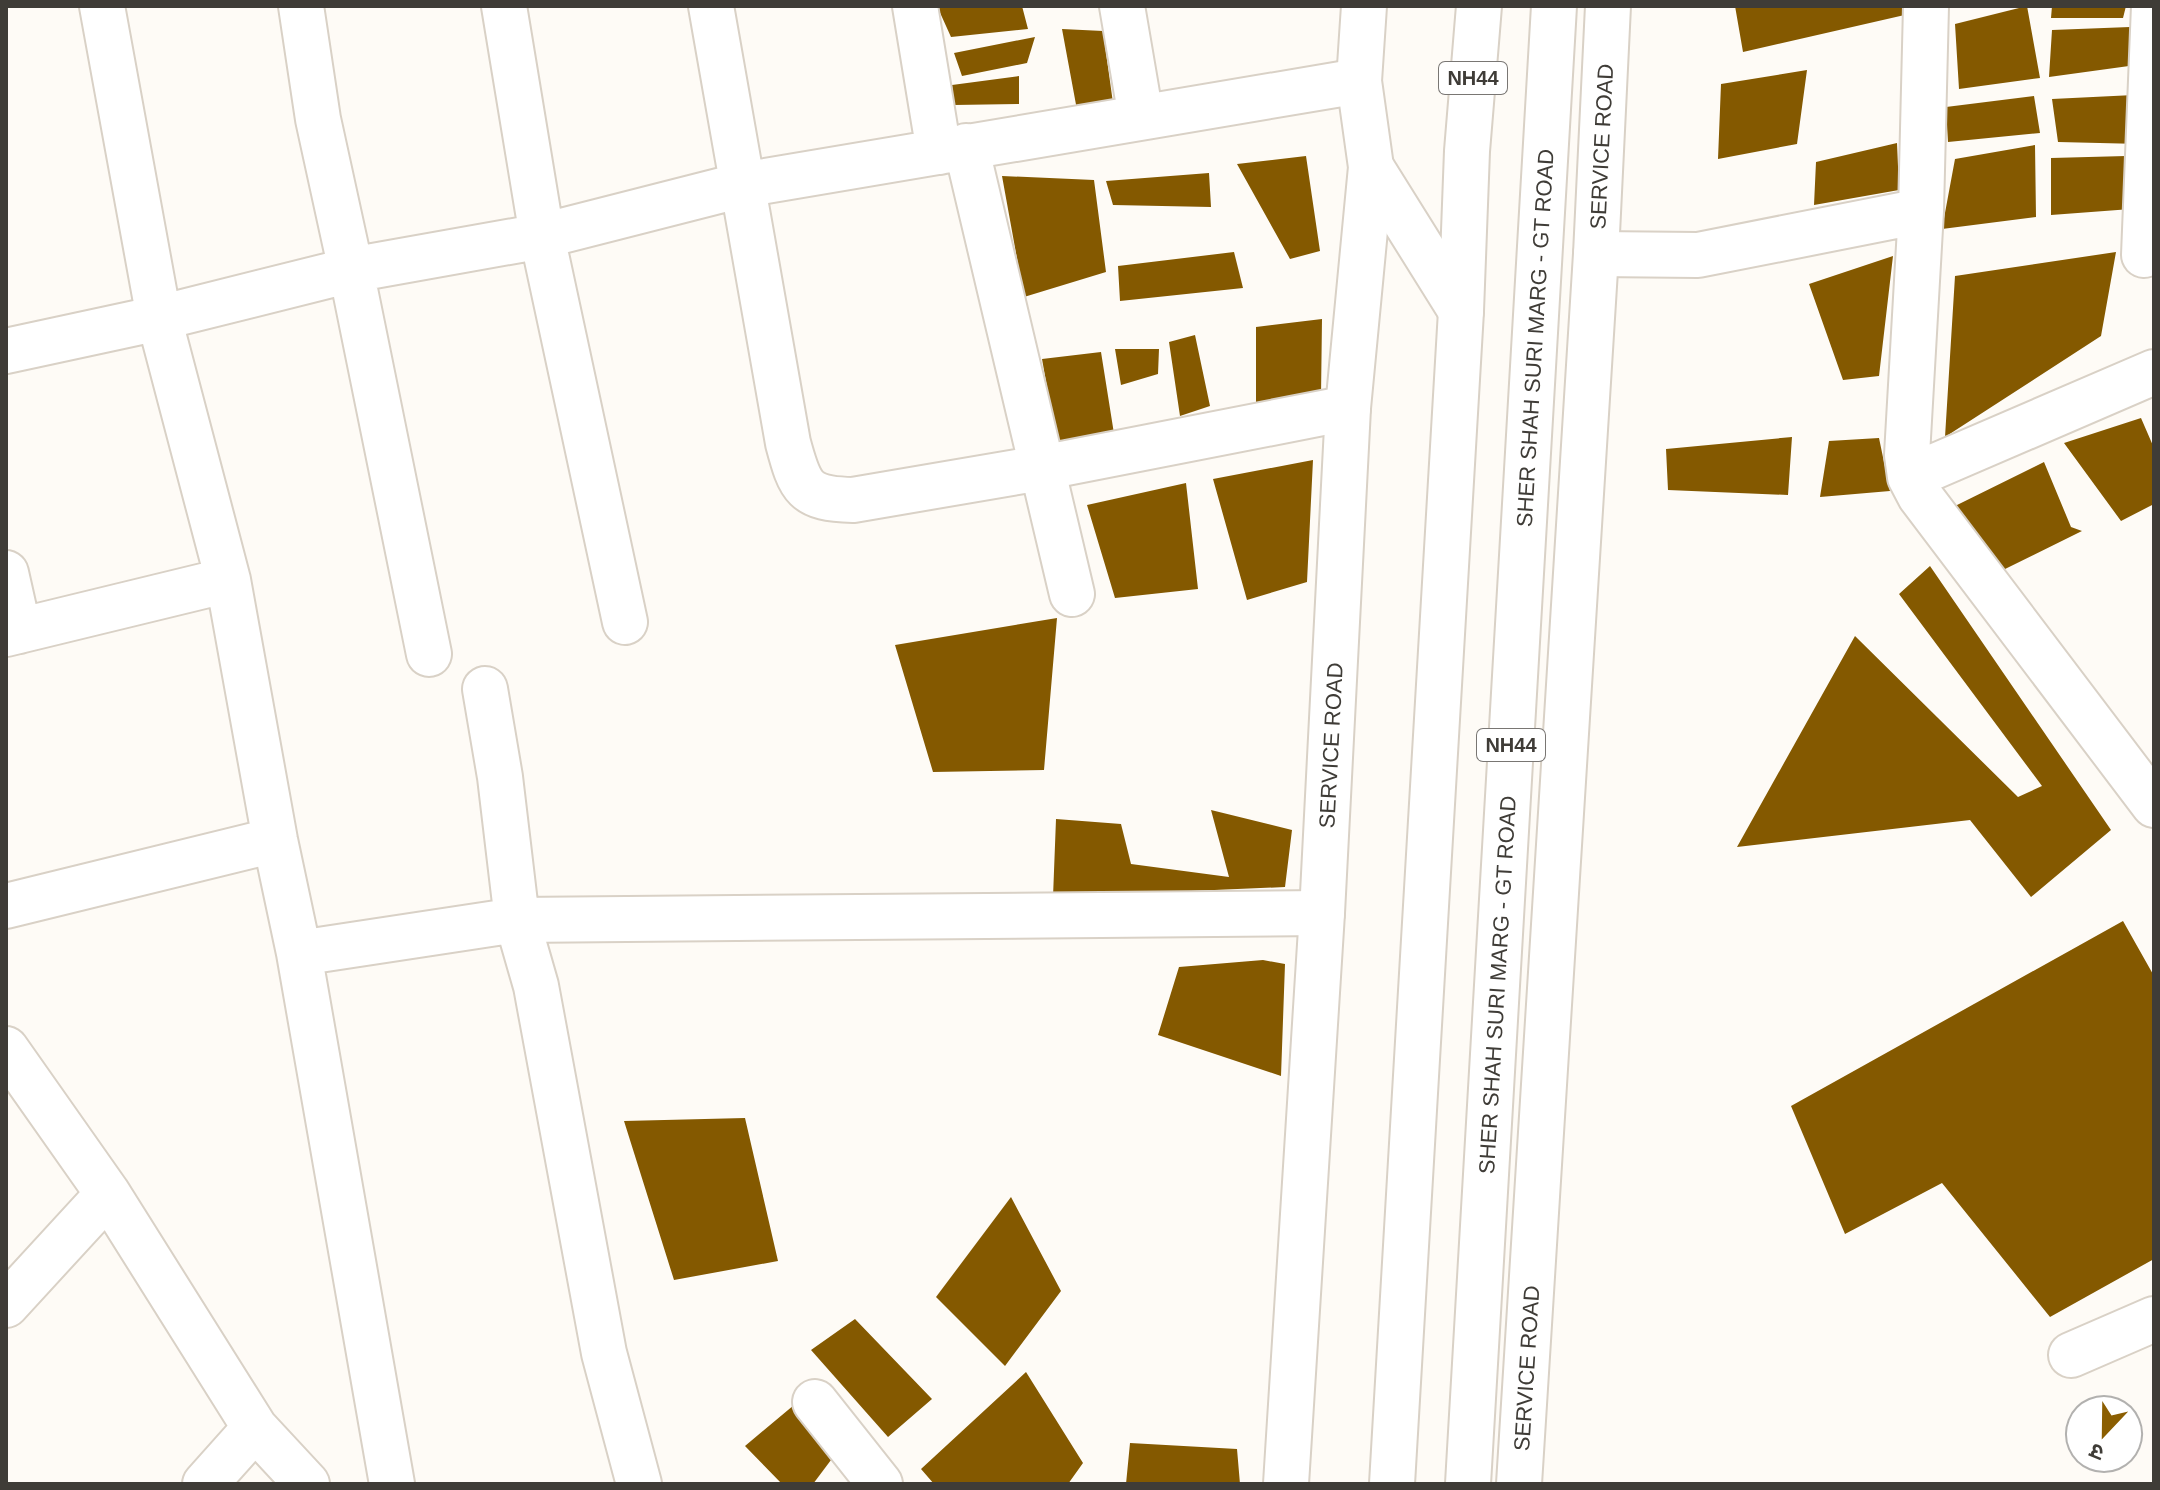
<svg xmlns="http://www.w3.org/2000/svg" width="2160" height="1490" font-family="Arial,'Noto Sans Devanagari',sans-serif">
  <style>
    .building { fill: #845900 }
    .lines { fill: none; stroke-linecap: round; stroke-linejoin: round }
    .street-casing { stroke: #d9d1c6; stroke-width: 48 }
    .primary-casing { stroke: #d9d1c6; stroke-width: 48 }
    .highway-casing { stroke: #d9d1c6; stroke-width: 48 }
    .street { stroke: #fff; stroke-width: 44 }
    .primary { stroke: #fff; stroke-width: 44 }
    .highway { stroke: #fff; stroke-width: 44 }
    .labels { text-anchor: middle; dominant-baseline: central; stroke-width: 8; stroke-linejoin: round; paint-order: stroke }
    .shield { fill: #fff; stroke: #797673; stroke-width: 2 }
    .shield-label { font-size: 20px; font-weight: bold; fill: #3f3c37 }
    .street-label { font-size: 22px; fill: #3f3c37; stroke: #fff }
  </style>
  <rect width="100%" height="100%" fill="#fefbf6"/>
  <path class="building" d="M 937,6 L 1022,6 L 1028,29 L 951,37 Z
    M 1735,6 L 1909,6 L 1909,14 L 1743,52 Z
    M 2027,6 L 2040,78 L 1959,89 L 1955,24 Z
    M 2052,6 L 2126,6 L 2123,18 L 2051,18 Z
    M 2130,27 L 2129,66 L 2049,77 L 2052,30 Z
    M 1062,29 L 1103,31 L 1113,103 L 1077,110 Z
    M 1035,37 L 1027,63 L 962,76 L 954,53 Z
    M 1807,70 L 1797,144 L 1718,159 L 1721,84 Z
    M 1019,76 L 1019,104 L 954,105 L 952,85 Z
    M 2134,95 L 2141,144 L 2058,142 L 2052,99 Z
    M 2034,96 L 2040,133 L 1948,142 L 1946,107 Z
    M 1897,143 L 1899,190 L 1814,205 L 1816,162 Z
    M 2035,145 L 2036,217 L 1942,229 L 1955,159 Z
    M 1306,156 L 1320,251 L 1290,259 L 1237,164 Z
    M 2126,156 L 2131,209 L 2051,215 L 2051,158 Z
    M 1209,173 L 1211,207 L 1113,205 L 1106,181 Z
    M 1002,176 L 1094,180 L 1106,272 L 1024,297 Z
    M 1234,252 L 1243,288 L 1120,301 L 1118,266 Z
    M 2116,252 L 2101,336 L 1945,437 L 1955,276 Z
    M 1893,256 L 1879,376 L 1843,380 L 1809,284 Z
    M 1322,319 L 1321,396 L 1256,404 L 1256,327 Z
    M 1195,335 L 1210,406 L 1180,416 L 1169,342 Z
    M 1115,349 L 1159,349 L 1158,374 L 1121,385 Z
    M 1101,352 L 1115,440 L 1057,443 L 1042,359 Z
    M 2141,418 L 2154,448 L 2154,504 L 2121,521 L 2064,443 Z
    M 1792,437 L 1788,495 L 1668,490 L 1666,449 Z
    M 1879,438 L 1890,491 L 1820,497 L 1829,441 Z
    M 1313,460 L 1307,582 L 1247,600 L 1213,479 Z
    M 2044,462 L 2071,527 L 2082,531 L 2003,570 L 1955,506 Z
    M 1186,483 L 1198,589 L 1115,598 L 1087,505 Z
    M 1930,566 L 2111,830 L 2031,897 L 1970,820 L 1737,847 L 1855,636 L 2018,797 L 2042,786 L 1899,594 Z
    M 1057,618 L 1044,770 L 933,772 L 895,645 Z
    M 1211,810 L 1292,830 L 1285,887 L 1053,897 L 1056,819 L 1121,824 L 1131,864 L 1229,877 Z
    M 2123,921 L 2154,976 L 2154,1259 L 2050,1317 L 1942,1183 L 1845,1234 L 1791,1106 Z
    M 1263,960 L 1285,964 L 1281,1076 L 1158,1035 L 1179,967 Z
    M 745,1118 L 778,1261 L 674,1280 L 624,1121 Z
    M 1011,1197 L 1061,1291 L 1005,1366 L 936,1297 Z
    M 855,1319 L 932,1399 L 888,1437 L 811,1350 Z
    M 1026,1372 L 1083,1463 L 1068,1484 L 934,1484 L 921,1469 Z
    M 794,1405 L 831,1460 L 813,1484 L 782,1484 L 745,1446 Z
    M 1130,1443 L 1237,1449 L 1240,1484 L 1126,1484 Z"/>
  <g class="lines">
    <g class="street-casing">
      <path id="street" d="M 102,6 L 159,318 L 228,580 L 275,840 L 299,953 L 392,1484
        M 301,6 L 318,119 L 351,270 L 429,654
        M 504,6 L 542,236 L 625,622
        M 711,6 L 788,443 C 800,488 804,499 853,500 L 1041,468 L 1348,408
        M 915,6 L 939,152
        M 1122,6 L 1141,117
        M 1926,6 L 1921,211 L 1907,455 L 1910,477 L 1920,496 L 2154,805
        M 966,146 L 1072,594
        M 1596,254 L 1698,255 L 1921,211
        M 2144,255 L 2154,6
        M 6,351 L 159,318 L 351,270 L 542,236 L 742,185 L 1359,81
        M 1910,477 L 2154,372
        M 6,573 L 19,631
        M 6,634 L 228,580
        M 485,689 L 500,777 L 517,920 L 536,986 L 604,1353 L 639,1484
        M 6,906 L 275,840
        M 299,953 L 517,920 L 1322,913
        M 6,1049 L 108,1194 L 255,1428 L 307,1484
        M 6,1305 L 108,1194
        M 2071,1355 L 2154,1319
        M 815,1402 L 880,1484
        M 205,1484 L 255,1428"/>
    </g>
    <g class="primary-casing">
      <g id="primary">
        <path id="s1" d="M 1286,1484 L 1322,913 L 1348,408 L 1371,167 L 1359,81 L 1364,6"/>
        <path id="s2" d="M 1519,1484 L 1596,254 L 1608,6"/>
      </g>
    </g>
    <g class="highway-casing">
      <g id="highway">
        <path d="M 1371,167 L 1461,311"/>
        <path d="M 1392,1484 L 1461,311 L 1467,151 L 1479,6"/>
        <path id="s3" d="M 1468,1484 L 1554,6"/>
      </g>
    </g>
    <use href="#street" class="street"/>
    <use href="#primary" class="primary"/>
    <use href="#highway" class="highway"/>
  </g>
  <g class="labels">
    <g class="shield">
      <rect x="1439" y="62" width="68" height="32" rx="6"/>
      <rect x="1477" y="729" width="68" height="32" rx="6"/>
    </g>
    <g class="shield-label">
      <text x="1473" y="78">NH44</text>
      <text x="1511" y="745">NH44</text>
    </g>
    <g class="street-label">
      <text stroke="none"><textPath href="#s2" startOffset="1340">SERVICE ROAD</textPath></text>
      <text stroke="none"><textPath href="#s3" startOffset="1148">SHER SHAH SURI MARG - GT ROAD</textPath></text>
      <text stroke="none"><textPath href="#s1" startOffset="740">SERVICE ROAD</textPath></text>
      <text stroke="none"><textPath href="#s3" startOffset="500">SHER SHAH SURI MARG - GT ROAD</textPath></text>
      <text stroke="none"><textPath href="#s2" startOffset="116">SERVICE ROAD</textPath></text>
    </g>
  </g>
  <rect width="2160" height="1490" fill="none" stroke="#3f3c37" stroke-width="16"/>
  <g transform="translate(2104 1434) rotate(202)"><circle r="38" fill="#ffffff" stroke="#b2b1af" stroke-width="2"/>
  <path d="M0-6L14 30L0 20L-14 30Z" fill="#8b5e01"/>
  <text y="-12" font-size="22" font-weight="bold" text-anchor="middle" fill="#3f3c37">उ</text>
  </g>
</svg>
